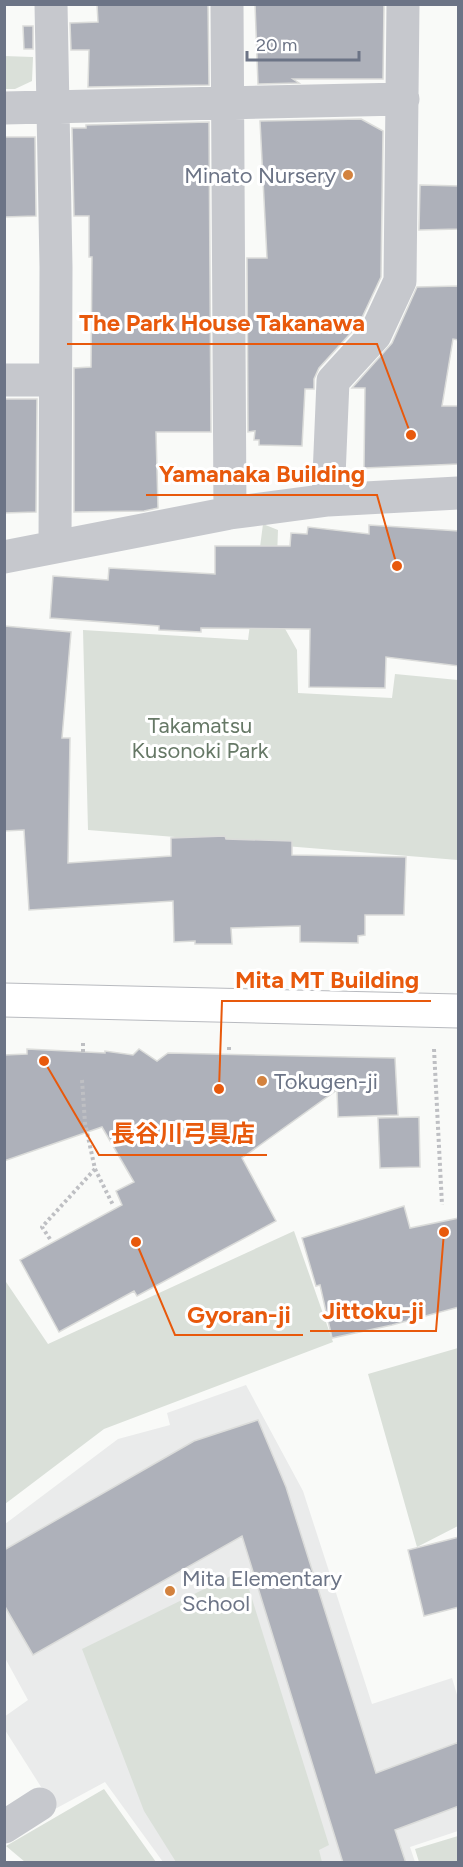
<svg xmlns="http://www.w3.org/2000/svg" width="463" height="1867" font-family="Figtree,'Noto Sans JP',sans-serif">
  <style>
    .built { fill: #eaebeb }
    .green { fill: #dae0d9 }
    .building { fill: #aeb1ba; stroke: #dbdcda; stroke-width: 1.5 }
    .lines { fill: none; stroke-linecap: round; stroke-linejoin: round }
    .major-casing { stroke: #b8babf; stroke-width: 35 }
    .path { stroke: #bebfc3; stroke-width: 4; stroke-dasharray: 3 3; stroke-linecap: butt }
    .minor { stroke: #c6c8cd; stroke-width: 33 }
    .major { stroke: #fff; stroke-width: 33 }
    .poi-dot { fill: #d3823e; stroke: #fff; stroke-width: 2 }
    .labels { text-anchor: middle; dominant-baseline: central; stroke-width: 6; stroke-linejoin: round; paint-order: stroke }
    .poi-label { font-size: 22px; fill: #6c7486; stroke: #fff; text-anchor: start }
    .park-label { font-size: 22px; fill: #667866; stroke: #fff }
    .leader { fill: none; stroke: #e8590c; stroke-width: 2 }
    .callout-dot { fill: #e8590c; stroke: #fff; stroke-width: 2 }
    .callout-label { font-size: 24px; text-anchor: middle; font-weight: bold; fill: #e8590c; stroke: #fff; stroke-width: 6; stroke-linejoin: round; paint-order: stroke }
  </style>
  <rect width="100%" height="100%" fill="#f9faf8"/>
  <path class="built" d="M 246,1385 L 303,1491 L 372,1704 L 452,1678 L 458,1698 L 458,1831 L 410,1847 L 415,1862 L 163,1862 L 105,1782 L 55,1809 L 5,1730 L 4,1717 L 28,1700 L 5,1658 L 5,1524 L 118,1439 L 170,1425 L 167,1413 Z"/>
  <path class="green" d="M 4,56 L 33,57 L 32,81 L 15,89 L 5,89 Z
    M 263,524 L 278,530 L 275,611 L 297,650 L 298,693 L 392,698 L 395,674 L 458,680 L 458,860 L 88,830 L 83,630 L 248,640 Z
    M 294,1231 L 333,1342 L 104,1429 L 5,1504 L 4,1279 L 48,1344 Z
    M 458,1348 L 458,1526 L 417,1547 L 368,1374 Z
    M 243,1570 L 329,1845 L 319,1850 L 322,1862 L 176,1862 L 144,1811 L 82,1649 Z
    M 104,1789 L 156,1862 L 25,1862 L 6,1846 Z
    M 458,1836 L 458,1862 L 419,1862 L 415,1849 Z"/>
  <path class="building" d="M 97,4 L 208,4 L 209,85 L 88,87 L 89,50 L 71,50 L 70,23 L 98,22 Z
    M 255,4 L 384,4 L 383,79 L 293,79 L 299,83 L 258,84 Z
    M 23,26 L 33,26 L 33,49 L 24,49 Z
    M 361,119 L 383,131 L 381,277 L 359,324 L 319,368 L 314,379 L 314,389 L 305,389 L 302,446 L 259,445 L 259,440 L 254,440 L 255,431 L 248,432 L 247,258 L 267,258 L 260,121 Z
    M 209,122 L 211,432 L 156,432 L 158,508 L 144,511 L 74,512 L 74,368 L 91,367 L 92,257 L 89,257 L 89,216 L 74,216 L 72,128 L 86,128 L 86,125 Z
    M 4,137 L 35,137 L 36,216 L 4,217 Z
    M 420,185 L 459,186 L 459,229 L 419,230 Z
    M 459,286 L 459,340 L 453,339 L 442,406 L 459,406 L 459,464 L 364,468 L 365,388 L 352,388 L 392,343 L 417,287 Z
    M 4,399 L 37,399 L 36,512 L 4,513 Z
    M 369,525 L 459,531 L 459,666 L 386,657 L 385,688 L 309,687 L 310,629 L 201,628 L 201,632 L 159,630 L 159,626 L 50,618 L 53,576 L 108,580 L 109,568 L 215,574 L 215,546 L 290,546 L 291,533 L 307,534 L 308,527 L 369,534 Z
    M 4,626 L 71,632 L 62,738 L 70,738 L 68,863 L 171,856 L 171,838 L 225,836 L 226,839 L 292,841 L 292,855 L 406,857 L 404,915 L 365,915 L 365,935 L 358,936 L 358,943 L 300,942 L 300,926 L 231,928 L 232,944 L 195,944 L 195,941 L 174,942 L 173,901 L 29,910 L 24,830 L 4,831 Z
    M 27,1049 L 105,1053 L 105,1051 L 133,1055 L 139,1049 L 157,1061 L 168,1053 L 395,1058 L 398,1115 L 338,1117 L 337,1090 L 242,1158 L 276,1221 L 137,1296 L 134,1291 L 59,1332 L 20,1260 L 122,1205 L 116,1191 L 134,1182 L 102,1127 L 4,1161 L 4,1055 L 27,1054 Z
    M 419,1117 L 420,1167 L 380,1168 L 378,1118 Z
    M 404,1206 L 410,1228 L 459,1218 L 459,1307 L 392,1325 L 332,1338 L 320,1285 L 316,1286 L 302,1238 Z
    M 258,1420 L 286,1487 L 376,1773 L 459,1742 L 459,1806 L 395,1830 L 406,1863 L 343,1863 L 242,1536 L 33,1655 L 4,1605 L 4,1550 L 194,1441 Z
    M 459,1537 L 459,1607 L 424,1616 L 408,1550 Z"/>
  <g class="lines">
    <g class="major-casing">
      <path id="major" d="M 4,1000 L 458,1011"/>
    </g>
    <path class="path" d="M 229,1047 L 229,1053
      M 434,1049 L 442,1205
      M 83,1052 L 83,1042
      M 82,1080 L 85,1123 L 95,1169 L 113,1205
      M 50,1239 L 42,1227 L 95,1169"/>
    <path class="minor" d="M 51,4 L 56,267 L 55,547
      M 227,4 L 230,513
      M 4,108 L 403,99
      M 4,380 L 55,380
      M 328,500 L 458,493
      M 4,557 L 230,513 L 328,500 L 333,381 L 375,335 L 400,281 L 403,4
      M 4,1827 L 40,1804"/>
    <use href="#major" class="major"/>
  </g>
  <g class="poi-dot">
    <circle cx="348" cy="175" r="6"/>
    <circle cx="262" cy="1081" r="6"/>
    <circle cx="170" cy="1591" r="6"/>
  </g>
  <g class="labels">
    <g class="poi-label">
      <text x="336" y="175" text-anchor="end">Minato Nursery</text>
      <text x="274" y="1081">Tokugen-ji</text>
      <text x="182" y="1578">Mita Elementary<tspan x="182" dy="25">School</tspan></text>
    </g>
    <g class="park-label">
      <text x="200" y="725">Takamatsu<tspan x="200" dy="25">Kusonoki Park</tspan></text>
    </g>
  </g>
  <path class="leader" d="M411 435L377 344H67M397 566L377 495H146M219 1089L222 1001H431M44 1061L99 1155H267M444 1232L436 1331H310M136 1242L175 1335H303"/>
  <g class="callout-dot">
    <circle cx="411" cy="435" r="6"/>
    <circle cx="397" cy="566" r="6"/>
    <circle cx="219" cy="1089" r="6"/>
    <circle cx="44" cy="1061" r="6"/>
    <circle cx="444" cy="1232" r="6"/>
    <circle cx="136" cy="1242" r="6"/>
  </g>
  <g class="callout-label">
    <text x="222" y="331">The Park House Takanawa</text>
    <text x="262" y="482">Yamanaka Building</text>
    <text x="327" y="988">Mita MT Building</text>
    <text x="183" y="1142">長谷川弓具店</text>
    <text x="373" y="1319">Jittoku-ji</text>
    <text x="239" y="1323">Gyoran-ji</text>
  </g>
  <rect width="463" height="1867" fill="none" stroke="#6c7486" stroke-width="12"/>
  <path d="M247 51v9h112v-9" fill="none" stroke="#6c7486" stroke-width="3"/>
  <text x="256" y="51" font-size="18" fill="#6c7486" stroke="#ffffff" stroke-width="4.5" paint-order="stroke">20 m</text>
</svg>
